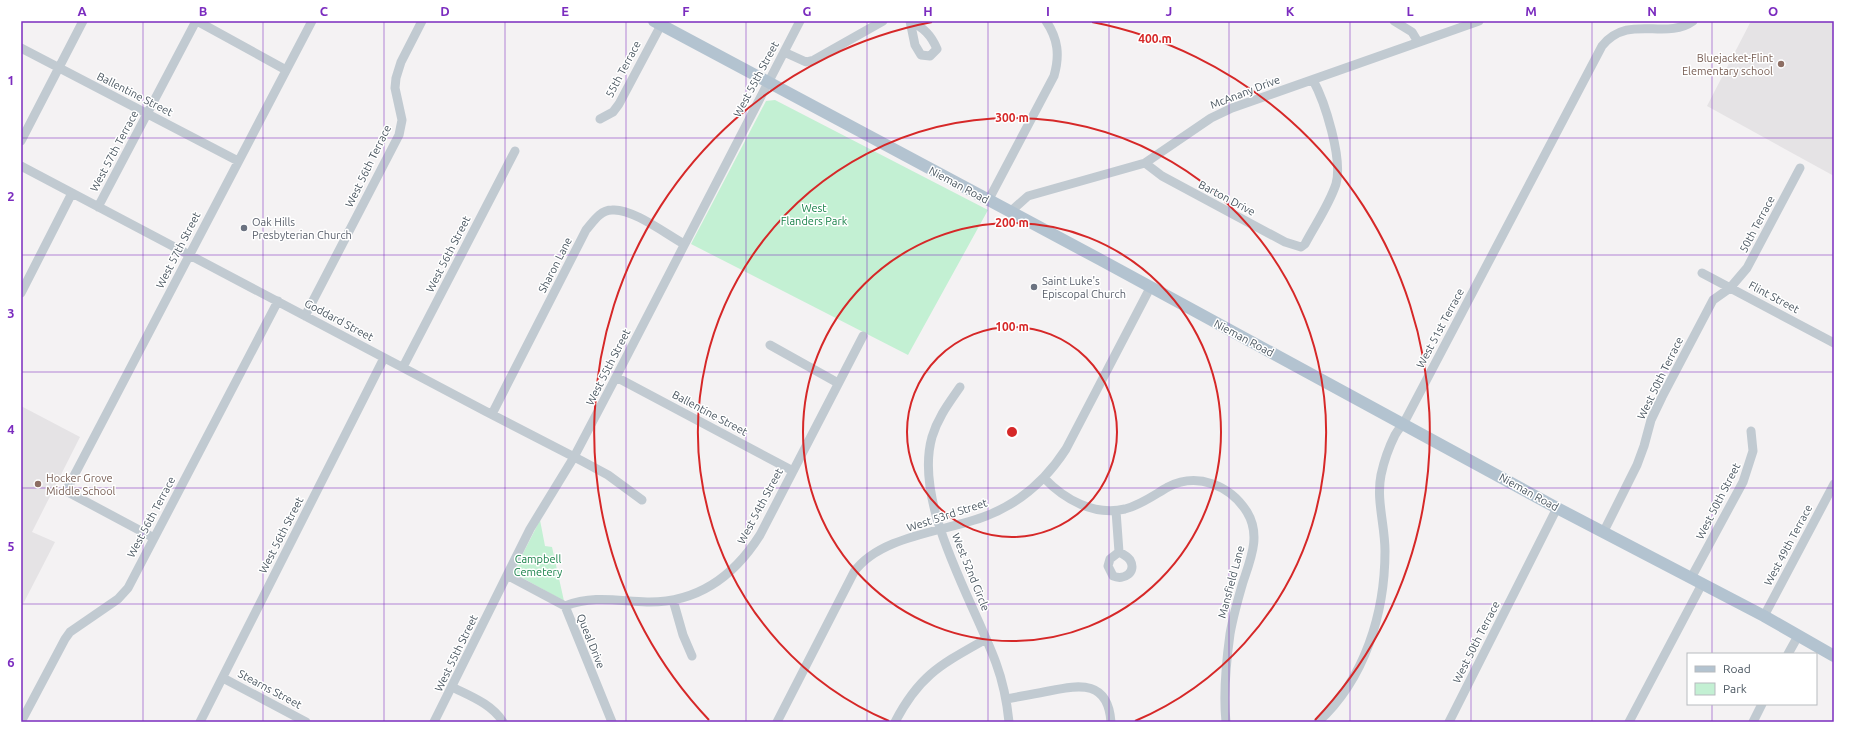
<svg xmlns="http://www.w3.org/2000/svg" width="1855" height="743" font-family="Ubuntu,sans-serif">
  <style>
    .education { fill: #e5e3e5 }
    .green { fill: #c3f0d3 }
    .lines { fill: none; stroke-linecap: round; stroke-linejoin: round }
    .minor { stroke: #c1cad1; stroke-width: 9 }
    .major { stroke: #b3c3d0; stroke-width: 12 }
    .grid { fill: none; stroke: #7b2cbf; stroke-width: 1; stroke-opacity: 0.55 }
    .ring { fill: none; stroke: #d62828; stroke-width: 2 }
    .education-dot { fill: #8d6e63; stroke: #fff; stroke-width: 1.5 }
    .worship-dot { fill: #6b7280; stroke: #fff; stroke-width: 1.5 }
    .labels { text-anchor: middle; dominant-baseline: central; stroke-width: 3; stroke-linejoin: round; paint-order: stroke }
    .education-label { font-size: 11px; fill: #785e54; stroke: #fff; text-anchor: end }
    .street-label { font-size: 11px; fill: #4a5660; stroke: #fff }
    .park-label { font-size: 11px; fill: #19824a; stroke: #fff }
    .worship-label { font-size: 11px; fill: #5b616d; stroke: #fff; text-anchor: start }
    .centre { fill: #d62828; stroke: #fff; stroke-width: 2 }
    .ring-label { font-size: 12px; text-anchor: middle; font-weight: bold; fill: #d62828; stroke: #fff; stroke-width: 3; stroke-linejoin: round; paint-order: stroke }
    .neatline { fill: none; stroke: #7b2cbf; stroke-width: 1.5 }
    .grid-label { font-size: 13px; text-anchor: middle; font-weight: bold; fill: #7b2cbf }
  </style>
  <rect width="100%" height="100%" fill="#f4f2f3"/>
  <path class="education" d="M 1751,21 L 1834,21 L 1834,176 L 1707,106 Z
    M 21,406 L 80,437 L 32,532 L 55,542 L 21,608 Z"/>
  <path class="green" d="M 775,100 L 988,210 L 908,355 L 691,244 L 766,101 Z
    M 540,520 L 545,546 L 552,547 L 564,601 L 517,575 L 515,569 Z"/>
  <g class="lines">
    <path class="minor" d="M 197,21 L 286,70
      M 910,21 L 915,45 L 921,55 L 930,56 L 937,49 C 931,35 924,28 910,21
      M 1394,21 L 1412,32 L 1418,42
      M 21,48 L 238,161
      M 784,52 L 806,62 L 814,60 L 883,21
      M 600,119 L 613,112 L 619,104 L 661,25
      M 21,141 L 83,21
      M 1145,163 L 1162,176 L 1285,242 L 1301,247 L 1305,244 C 1315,225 1329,205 1336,184 C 1343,159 1325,102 1313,80
      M 21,166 L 485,411 L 582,461 L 608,475 L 642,500
      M 988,201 L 1054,76 C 1060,55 1058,39 1046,21
      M 98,207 L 196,21
      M 1010,212 L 1028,196 L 1145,163 L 1211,118 L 1232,108 L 1479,21
      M 1702,273 L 1834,343
      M 21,293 L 72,193
      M 305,316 L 399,135 L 402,120 L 395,88 L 396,78 L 401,62 L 422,21
      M 770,345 L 838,383
      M 403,367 L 515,151
      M 616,377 L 793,471
      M 960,387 C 949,403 938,417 932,437 C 913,504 973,600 996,663 C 1003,682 1007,702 1009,722
      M 492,414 L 586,230 C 593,222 600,210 612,210 C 632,208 666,234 684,244
      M 1044,478 C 1065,500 1094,516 1125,509 C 1141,505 1154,495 1168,487 C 1197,472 1230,485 1247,512 C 1261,535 1251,558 1243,582 C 1238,599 1233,617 1230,634 C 1226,663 1223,693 1226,722
      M 1116,511 L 1119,552
      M 1604,531 L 1637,465 L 1644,446 L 1651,420 L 1662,397 L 1713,300 L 1730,288 L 1747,268 L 1800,168
      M 154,538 L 66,491 L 312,21
      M 1119,552 C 1123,554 1127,556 1130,560 C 1137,572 1124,581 1113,576 L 1108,566 L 1110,559 Z
      M 507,575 L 565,606 L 612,722
      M 1691,578 L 1743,482 L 1753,451 L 1751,431
      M 673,600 L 683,635 L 692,656
      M 565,606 C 594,595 617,601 647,602 C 698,603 734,576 760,535 L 863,336
      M 1764,616 L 1834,484
      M 1788,654 L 1798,636
      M 223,678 L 306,722
      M 452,687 C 470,696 492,704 503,722
      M 1007,699 C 1021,696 1035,694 1049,691 C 1081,684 1108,681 1111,722
      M 21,722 L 65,639 L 70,632 L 118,599 L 128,588 L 278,301
      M 200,722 L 384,358
      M 434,722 L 530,529 L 574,457 L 616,377 L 800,21
      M 777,722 L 854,572 C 881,535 945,532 986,516 C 1020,503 1046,480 1066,449 L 1150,288
      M 895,722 C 920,674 942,664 986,639
      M 1318,722 C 1365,679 1385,613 1385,551 C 1385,525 1376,500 1381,475 C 1384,461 1389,447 1395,435 C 1399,428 1404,423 1407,417 L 1602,46 C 1629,13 1665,41 1693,21
      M 1449,722 L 1557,508
      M 1629,722 L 1702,584
      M 1753,722 L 1762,704"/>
    <path class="major" d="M 654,21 L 1101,260 L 1557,508 L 1764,616 L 1834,656"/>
  </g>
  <path class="grid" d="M 143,21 L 143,722M 263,21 L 263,722M 384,21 L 384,722M 505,21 L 505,722M 626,21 L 626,722M 746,21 L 746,722M 867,21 L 867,722M 988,21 L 988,722M 1109,21 L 1109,722M 1229,21 L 1229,722M 1350,21 L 1350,722M 1471,21 L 1471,722M 1592,21 L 1592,722M 1712,21 L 1712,654M 21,138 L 1834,138M 21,255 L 1834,255M 21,372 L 1834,372M 21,488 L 1834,488M 21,604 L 1834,604M 1712,704 L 1712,722"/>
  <g class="ring">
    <circle cx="1012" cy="432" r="105"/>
    <circle cx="1012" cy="432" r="209"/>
    <path d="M889 721A314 314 0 1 1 1135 721"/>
    <path d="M709 720A418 418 0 0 1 932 22M1092 22A418 418 0 0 1 1315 720"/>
  </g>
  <g class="education-dot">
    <circle cx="1781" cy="64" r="4"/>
    <circle cx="38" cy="484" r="4"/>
  </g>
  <g class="worship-dot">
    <circle cx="244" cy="228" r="4"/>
    <circle cx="1034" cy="287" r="4"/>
  </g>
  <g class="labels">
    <g class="education-label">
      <text x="1773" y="58">Bluejacket-Flint<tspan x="1773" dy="13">Elementary school</tspan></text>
      <text x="46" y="478" text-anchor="start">Hocker Grove<tspan x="46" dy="13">Middle School</tspan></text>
    </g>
    <g class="street-label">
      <text transform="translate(623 69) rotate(-62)">55th Terrace</text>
      <text transform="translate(756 79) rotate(-62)">West 55th Street</text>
      <text transform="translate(1245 92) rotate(-21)">McAnany Drive</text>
      <text transform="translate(135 94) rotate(27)">Ballentine Street</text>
      <text transform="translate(114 151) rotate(-62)">West 57th Terrace</text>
      <text transform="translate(368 166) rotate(-64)">West 56th Terrace</text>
      <text transform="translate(959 185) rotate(28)">Nieman Road</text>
      <text transform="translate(1227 198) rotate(28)">Barton Drive</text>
      <text transform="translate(1757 224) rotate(-62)">50th Terrace</text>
      <text transform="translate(178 250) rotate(-63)">West 57th Street</text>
      <text transform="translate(448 254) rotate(-63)">West 56th Street</text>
      <text transform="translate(555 265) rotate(-63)">Sharon Lane</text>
      <text transform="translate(1774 297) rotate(28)">Flint Street</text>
      <text transform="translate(339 320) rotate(28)">Goddard Street</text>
      <text transform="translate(1440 328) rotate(-62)">West 51st Terrace</text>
      <text transform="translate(1244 338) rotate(28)">Nieman Road</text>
      <text transform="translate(608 367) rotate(-63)">West 55th Street</text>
      <text transform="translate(1660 378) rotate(-64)">West 50th Terrace</text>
      <text transform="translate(710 413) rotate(28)">Ballentine Street</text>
      <text transform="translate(1529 492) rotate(29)">Nieman Road</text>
      <text transform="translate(1718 501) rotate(-63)">West 50th Street</text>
      <text transform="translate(760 506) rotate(-62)">West 54th Street</text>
      <text transform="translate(947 515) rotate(-18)">West 53rd Street</text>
      <text transform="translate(151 517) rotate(-62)">West 56th Terrace</text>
      <text transform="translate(281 535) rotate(-63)">West 56th Street</text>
      <text transform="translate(1788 545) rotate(-62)">West 49th Terrace</text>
      <text transform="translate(971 572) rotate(68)">West 52nd Circle</text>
      <text transform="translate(1231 582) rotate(-75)">Mansfield Lane</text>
      <text transform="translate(591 641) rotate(68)">Queal Drive</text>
      <text transform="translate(1476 642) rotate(-63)">West 50th Terrace</text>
      <text transform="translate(456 653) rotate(-64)">West 55th Street</text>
      <text transform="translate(270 689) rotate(28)">Stearns Street</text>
    </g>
    <g class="park-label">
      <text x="814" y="208">West<tspan x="814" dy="13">Flanders Park</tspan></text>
      <text x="538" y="559">Campbell<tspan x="538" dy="13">Cemetery</tspan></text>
    </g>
    <g class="worship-label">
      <text x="252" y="222">Oak Hills<tspan x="252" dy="13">Presbyterian Church</tspan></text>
      <text x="1042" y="281">Saint Luke's<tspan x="1042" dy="13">Episcopal Church</tspan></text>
    </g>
  </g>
  <circle cx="1012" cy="432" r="6" class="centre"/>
  <g class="ring-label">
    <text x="1155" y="43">400 m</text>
    <text x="1012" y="122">300 m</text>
    <text x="1012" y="227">200 m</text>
    <text x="1012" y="331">100 m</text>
  </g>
  <rect width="1855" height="743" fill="none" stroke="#ffffff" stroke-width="44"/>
  <rect x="1687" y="653" width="130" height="52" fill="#ffffff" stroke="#b7bbbf"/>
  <rect x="1695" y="666" width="20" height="6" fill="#b3c3d0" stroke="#b7bbbf"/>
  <text x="1723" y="673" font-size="12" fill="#4a5660">Road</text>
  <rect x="1695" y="683" width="20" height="12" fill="#c3f0d3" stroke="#b7bbbf"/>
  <text x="1723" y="693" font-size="12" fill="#4a5660">Park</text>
  <rect x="22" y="22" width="1811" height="699" class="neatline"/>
  <g class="grid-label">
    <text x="82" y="16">A</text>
    <text x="203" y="16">B</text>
    <text x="324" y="16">C</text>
    <text x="445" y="16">D</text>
    <text x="565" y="16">E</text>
    <text x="686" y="16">F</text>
    <text x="807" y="16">G</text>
    <text x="928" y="16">H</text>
    <text x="1048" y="16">I</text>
    <text x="1169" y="16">J</text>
    <text x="1290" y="16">K</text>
    <text x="1410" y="16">L</text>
    <text x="1531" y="16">M</text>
    <text x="1652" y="16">N</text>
    <text x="1773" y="16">O</text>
    <text x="11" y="85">1</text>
    <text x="11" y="201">2</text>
    <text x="11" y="318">3</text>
    <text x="11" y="434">4</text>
    <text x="11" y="551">5</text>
    <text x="11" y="667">6</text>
  </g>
</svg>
